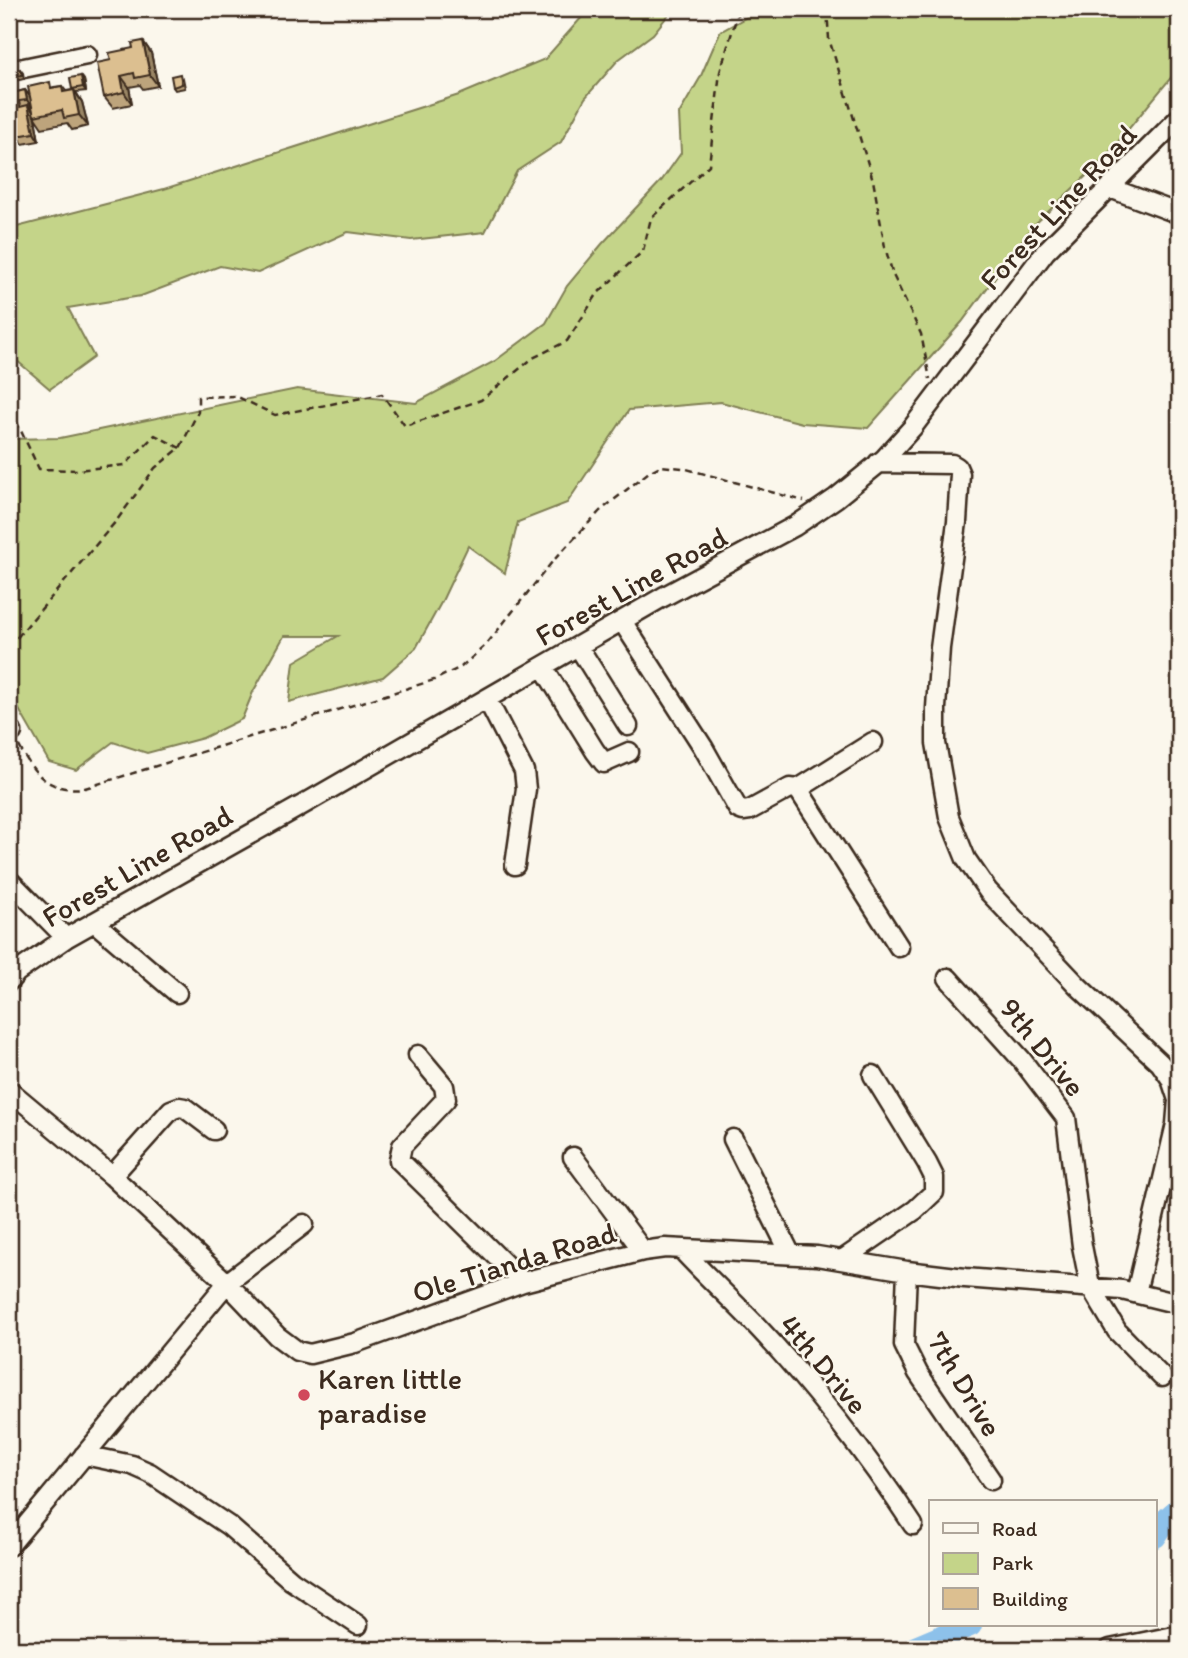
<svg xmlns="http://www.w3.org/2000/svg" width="1188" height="1658" font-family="Itim,sans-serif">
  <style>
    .green { fill: #c4d489; stroke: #807f54; stroke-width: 2 }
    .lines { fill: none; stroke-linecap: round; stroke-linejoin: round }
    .river { stroke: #8dc1ea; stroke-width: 24 }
    .minor-casing { stroke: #3b2a1e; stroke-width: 23 }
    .path { stroke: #3b2a1e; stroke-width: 2.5; stroke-dasharray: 7 5; stroke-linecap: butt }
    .minor { stroke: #fbf7ec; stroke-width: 18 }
    .wall { fill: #bda47c; stroke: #3b2a1e; stroke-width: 2 }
    .shaded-wall { fill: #9a8665; stroke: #3b2a1e; stroke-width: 2 }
    .building { fill: #dcbf90; stroke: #3b2a1e; stroke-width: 2 }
    .poi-dot { fill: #d1495b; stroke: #fbf7ec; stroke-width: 2.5 }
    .labels { text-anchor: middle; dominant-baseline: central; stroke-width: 5; stroke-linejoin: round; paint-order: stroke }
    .street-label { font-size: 30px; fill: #3b2a1e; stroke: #fbf7ec }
    .poi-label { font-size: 30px; fill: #3b2a1e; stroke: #fbf7ec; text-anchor: start }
  </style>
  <rect width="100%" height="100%" fill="#fbf7ec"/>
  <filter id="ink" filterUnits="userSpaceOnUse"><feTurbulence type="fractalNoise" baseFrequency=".0143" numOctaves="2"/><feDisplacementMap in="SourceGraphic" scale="14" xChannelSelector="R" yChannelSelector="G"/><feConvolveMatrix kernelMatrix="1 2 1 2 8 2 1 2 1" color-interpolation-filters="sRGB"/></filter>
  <g filter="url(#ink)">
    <path class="green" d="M 589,9 L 673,9 L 653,34 L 618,60 L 585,98 L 561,142 L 517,171 L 485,232 L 411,240 L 348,232 L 258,273 L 220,266 L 141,296 L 68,308 L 94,357 L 50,389 L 9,354 L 9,229 L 164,189 L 459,95 L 545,59 Z
      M 750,9 L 1179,9 L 1179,68 L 1103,160 L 1032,227 L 962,322 L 868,428 L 802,423 L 721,402 L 629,410 L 567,503 L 518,522 L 505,573 L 468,546 L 442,601 L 416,648 L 383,677 L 289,702 L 294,662 L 338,636 L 284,636 L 253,692 L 242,719 L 203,738 L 147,753 L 113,742 L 76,770 L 49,762 L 9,692 L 9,439 L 60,438 L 297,389 L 416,403 L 495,361 L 546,323 L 567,286 L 602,244 L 662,180 L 681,153 L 679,114 L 700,78 L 720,32 L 752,14 Z"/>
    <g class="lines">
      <path class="river" d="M 1155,1536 L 1164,1522 L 1179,1509
        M 913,1649 L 970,1625"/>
      <g class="minor-casing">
        <path id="minor" d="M 9,71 L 87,55
          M 1110,188 L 1174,212
          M 878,463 L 952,464 L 957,467 L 960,474 L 957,522 L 940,648 L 936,708 L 936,743 L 949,817 L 966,859 L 988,891 L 1078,986 L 1160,1063 L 1171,1079 L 1178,1100 L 1176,1124 L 1136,1293
          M 622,621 L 703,747 L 738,809 L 743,811 L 750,810 L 790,788 L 798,789 L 899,947
          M 578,646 L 628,726
          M 543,667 L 595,751 L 604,763 L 629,752
          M 487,699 L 524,771 L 526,789 L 515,865
          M 9,734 L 12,732
          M 798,789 L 873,742
          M 9,880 L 66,938
          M 94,922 L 177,993
          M 948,978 L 1021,1059 L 1066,1118 L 1082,1246 L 1090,1286 L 1117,1331 L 1162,1377
          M 9,981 L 17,972 L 66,938 L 304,804 L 663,597 L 795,526 L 836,498 L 884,459 L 912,428 L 1045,252 L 1179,118
          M 418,1055 L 444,1086 L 446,1099 L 402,1146 L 399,1160 L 523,1282
          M 9,1090 L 112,1176 L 227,1283 L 277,1336 L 297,1351 L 310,1354 L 355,1343 L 523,1282 L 643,1251 L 665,1248 L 817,1256 L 907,1271 L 965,1278 L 1122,1290 L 1179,1304
          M 733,1139 L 790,1253
          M 573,1157 L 643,1251
          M 112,1176 L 171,1110 L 179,1107 L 185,1108 L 214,1130
          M 681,1249 C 704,1274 729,1297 753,1322 C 810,1382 868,1456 913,1525
          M 842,1260 L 915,1210 L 934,1192 L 934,1177 L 927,1163 L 873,1075
          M 907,1271 L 904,1345 L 918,1373 L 991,1480
          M 84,1455 L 132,1465 L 150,1473 L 229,1526 L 292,1581 L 358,1625
          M 9,1546 L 227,1283 L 304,1224
          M 1110,1649 L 1179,1635"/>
      </g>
      <path class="path" d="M 827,9 L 829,39 L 873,180 L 885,247 L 893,275 L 921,334 L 930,379
        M 9,416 L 13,414 L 39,469 L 77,470 L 125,465 L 155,435 L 180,448
        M 9,647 L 117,520 L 155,468 L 180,448 L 198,412 L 198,397 L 236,396 L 275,415 L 382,394 L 405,426 L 481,400 L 533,358 L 567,341 L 598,293 L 643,251 L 651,218 L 709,165 L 720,72 L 739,9
        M 19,746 C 35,776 49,792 85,788 L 434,680 L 461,667 L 486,645 L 552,562 L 600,511 L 649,472 L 660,466 L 683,468 L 804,501"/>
      <use href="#minor" class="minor"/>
    </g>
    <path class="wall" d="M 143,41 L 151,53 L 158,86 L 143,89 L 140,85 L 129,87 L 132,104 L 113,108 L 104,97 L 111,60 L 133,48 Z
      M 20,69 L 23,73 L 24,79 L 9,82 L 9,71 Z
      M 81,76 L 84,80 L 86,91 L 76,92 L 82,102 L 88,126 L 72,130 L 67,123 L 42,128 L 34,116 L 34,113 L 39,141 L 23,144 L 17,136 L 9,94 L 25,90 L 30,97 L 54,87 L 62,86 L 66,91 L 73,90 L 72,89 Z
      M 183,78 L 185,88 L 175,90 L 173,87 Z"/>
    <path class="shaded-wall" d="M 143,41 L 151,53 L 158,86 L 150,75 Z
      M 81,76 L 84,80 L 86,91 L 83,87 Z
      M 121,76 L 129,87 L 132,104 L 124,92 Z
      M 25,90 L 31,98 L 32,107 L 27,100 Z
      M 74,90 L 82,102 L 88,126 L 79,115 Z
      M 28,105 L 34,113 L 39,141 L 34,133 Z"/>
    <path class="building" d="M 143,41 L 150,75 L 135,78 L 134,73 L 121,76 L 124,92 L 104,97 L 97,63 L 111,60 L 109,53 L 133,48 L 132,43 Z
      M 20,69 L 22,75 L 9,78 L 9,71 Z
      M 180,74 L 182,84 L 173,87 L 171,76 Z
      M 81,76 L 83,87 L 72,89 L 70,78 Z
      M 50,82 L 51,88 L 62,86 L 63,92 L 74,90 L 79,115 L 64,118 L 62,110 L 34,116 L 28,87 Z
      M 25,90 L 27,100 L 19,101 L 20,107 L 28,105 L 34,133 L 17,136 L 9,94 Z"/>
  </g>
  <circle class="poi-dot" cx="304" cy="1395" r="7"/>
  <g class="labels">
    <g class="street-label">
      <text transform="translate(1058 207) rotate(-47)">Forest Line Road</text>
      <text transform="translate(631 586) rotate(-29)">Forest Line Road</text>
      <text transform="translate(137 866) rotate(-30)">Forest Line Road</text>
      <text transform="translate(1043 1047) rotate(51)">9th Drive</text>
      <text transform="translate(514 1262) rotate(-17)">Ole Tianda Road</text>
      <text transform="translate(824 1364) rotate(50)">4th Drive</text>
      <text transform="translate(965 1384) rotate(59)">7th Drive</text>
    </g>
    <g class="poi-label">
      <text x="318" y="1378">Karen little<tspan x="318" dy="34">paradise</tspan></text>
    </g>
  </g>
  <rect width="1188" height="1658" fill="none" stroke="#fbf7ec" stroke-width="35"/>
  <rect x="18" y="18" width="1153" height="1623" fill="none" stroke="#3b2a1e" stroke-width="2.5" filter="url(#ink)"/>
  <rect x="929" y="1500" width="228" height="126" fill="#fbf7ec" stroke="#aea59a" stroke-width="2"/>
  <rect x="943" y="1523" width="35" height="10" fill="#fbf7ec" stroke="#aea59a" stroke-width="2"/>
  <text x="992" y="1536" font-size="21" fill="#3b2a1e">Road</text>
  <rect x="943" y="1553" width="35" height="21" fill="#c4d489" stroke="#aea59a" stroke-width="2"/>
  <text x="992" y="1570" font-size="21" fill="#3b2a1e">Park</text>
  <rect x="943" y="1588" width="35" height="21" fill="#dcbf90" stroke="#aea59a" stroke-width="2"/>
  <text x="992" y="1606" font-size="21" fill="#3b2a1e">Building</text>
</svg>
